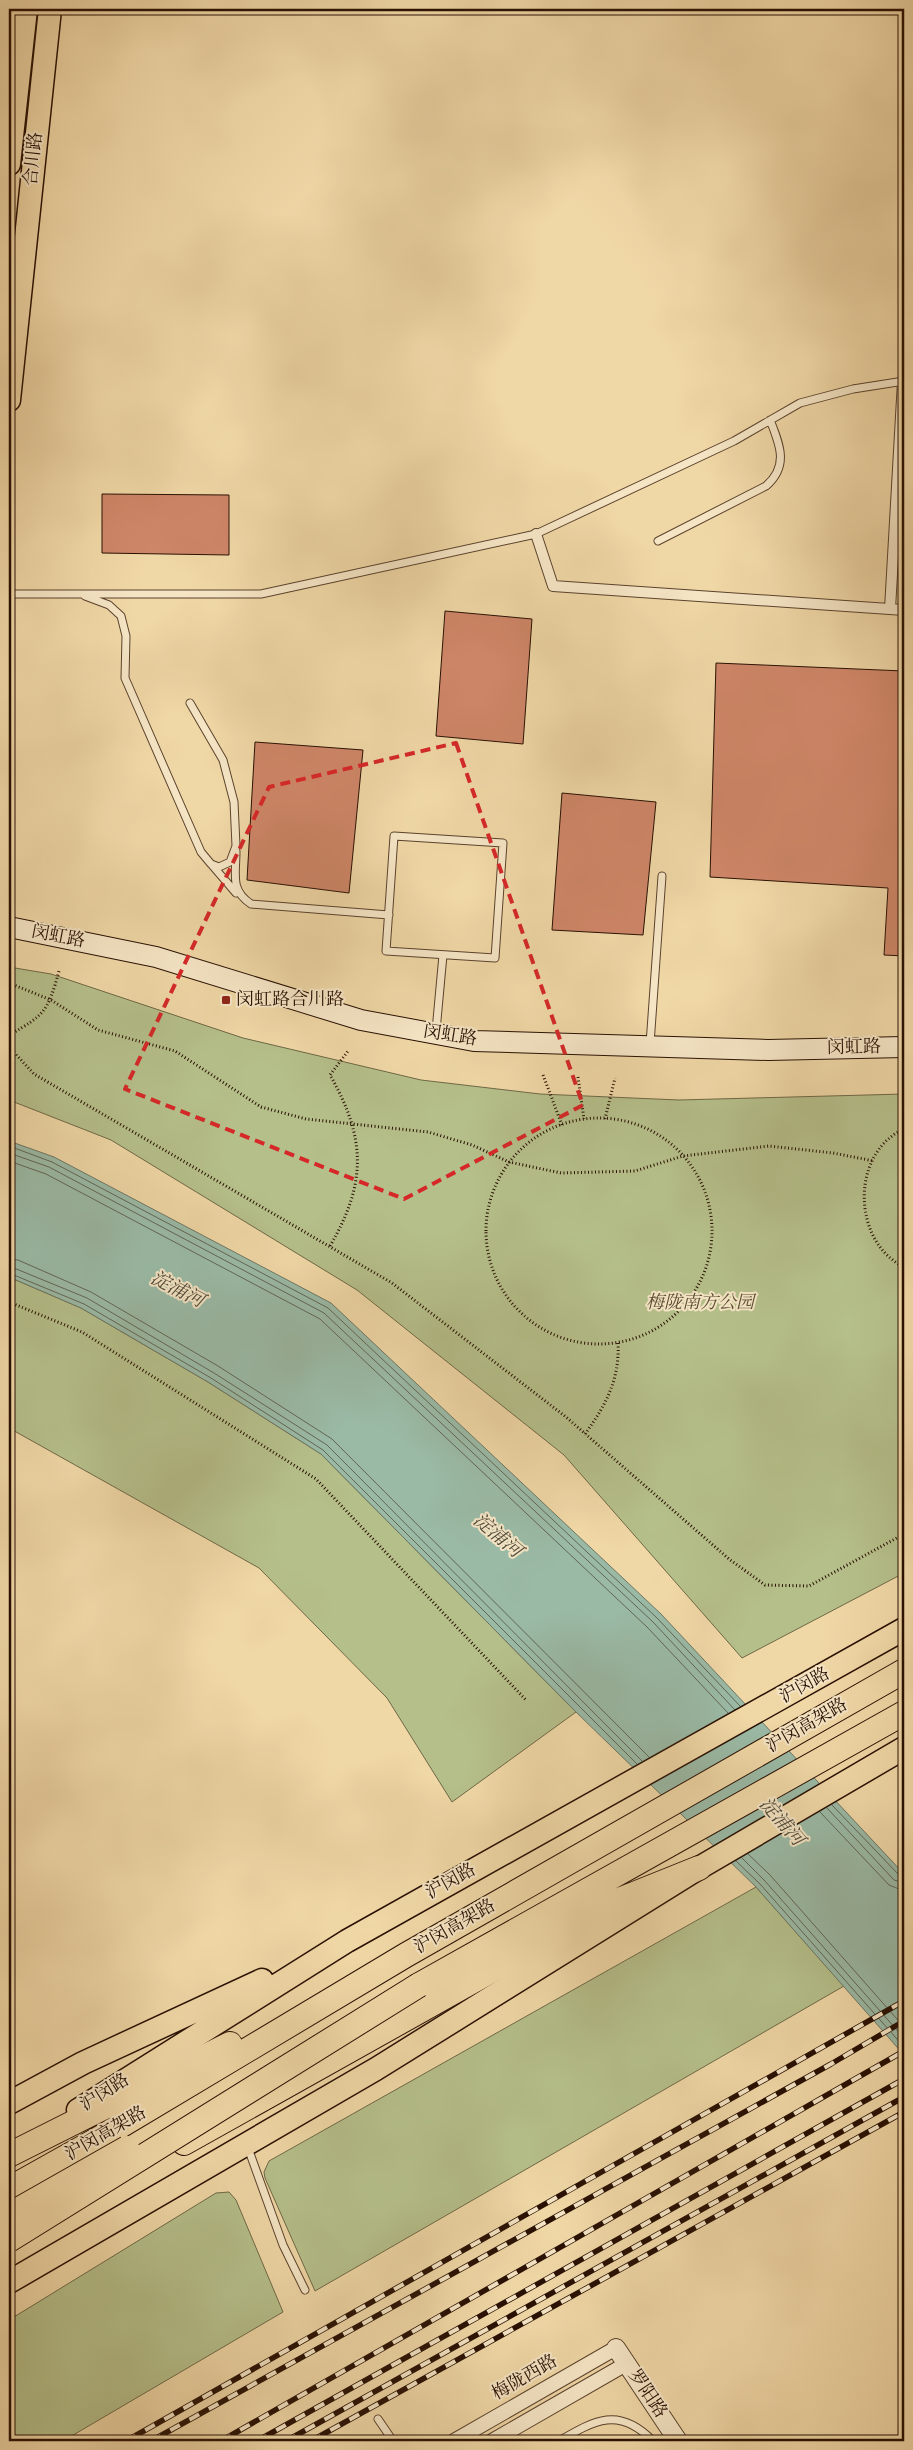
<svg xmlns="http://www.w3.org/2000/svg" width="913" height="2450" font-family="'IM FELL English','Noto Serif SC',serif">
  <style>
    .green { fill: #b5bf8a; stroke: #6e6846 }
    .water { fill: #9abaa6; stroke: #6c7665 }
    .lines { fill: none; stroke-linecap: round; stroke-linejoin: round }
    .shore { stroke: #616554; stroke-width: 1 }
    .building { fill: #ce8668; stroke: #281003 }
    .service-casing { stroke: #5a422c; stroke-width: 9 }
    .pedestrian-casing { stroke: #5a422c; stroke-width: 12 }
    .minor-casing { stroke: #5a422c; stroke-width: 16 }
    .tertiary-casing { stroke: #5a422c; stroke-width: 20 }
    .secondary-casing { stroke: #281003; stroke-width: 22 }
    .primary-casing { stroke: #281003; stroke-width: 25 }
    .trunk-casing { stroke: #281003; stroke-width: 26 }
    .path { stroke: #281003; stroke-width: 3; stroke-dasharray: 1 2.5; stroke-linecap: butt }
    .service { stroke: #f5e5c5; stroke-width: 7 }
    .pedestrian { stroke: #f5e5c5; stroke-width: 10 }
    .minor { stroke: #f5e5c5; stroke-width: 14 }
    .tertiary { stroke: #f5e5c5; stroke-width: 18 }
    .secondary { stroke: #f5e5c5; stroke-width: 20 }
    .primary { stroke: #f0d7a6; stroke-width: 22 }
    .trunk { stroke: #f0d7a6; stroke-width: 24 }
    .rail-casing { stroke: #281003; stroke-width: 5.5 }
    .rail { stroke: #f5e5c5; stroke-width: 4; stroke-dasharray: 11; stroke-linecap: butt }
    .trunk-bridge-casing { stroke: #281003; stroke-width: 26; stroke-linecap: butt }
    .trunk-bridge { stroke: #f0d7a6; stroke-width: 24 }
    .marked { fill: none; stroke: #d62828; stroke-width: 4; stroke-dasharray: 10 6; stroke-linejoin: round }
    .poi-dot { fill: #8f2418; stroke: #f5e5c5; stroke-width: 2 }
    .labels { text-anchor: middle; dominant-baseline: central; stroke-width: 4; stroke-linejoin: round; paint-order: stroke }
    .street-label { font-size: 18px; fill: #281003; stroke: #f5e5c5 }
    .poi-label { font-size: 18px; fill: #281003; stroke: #f5e5c5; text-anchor: start }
    .park-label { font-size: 18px; font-style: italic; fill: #594d32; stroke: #f5e5c5 }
    .water-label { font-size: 19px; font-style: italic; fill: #504c3c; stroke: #f5e5c5 }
  </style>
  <rect width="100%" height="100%" fill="#f0d7a6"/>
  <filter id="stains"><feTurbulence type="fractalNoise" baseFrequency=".004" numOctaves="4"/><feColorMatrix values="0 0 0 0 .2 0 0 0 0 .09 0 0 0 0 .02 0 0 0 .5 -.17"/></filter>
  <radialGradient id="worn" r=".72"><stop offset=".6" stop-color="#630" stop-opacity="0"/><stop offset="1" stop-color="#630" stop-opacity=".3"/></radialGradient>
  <path class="green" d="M 9,967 L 51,974 L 243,1038 L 421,1080 L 540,1094 L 679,1100 L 904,1094 L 904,1573 L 742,1658 L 564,1455 L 357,1290 L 111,1140 L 9,1100 Z
    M 9,1277 L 81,1308 L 208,1382 L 321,1454 L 576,1712 L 452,1802 L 387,1698 L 259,1568 L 9,1428 Z
    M 756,1887 L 844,1986 L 315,2291 L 265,2178 L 264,2172 L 269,2161 Z
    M 229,2192 L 236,2200 L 283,2312 L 63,2441 L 9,2441 L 9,2320 L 216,2193 Z"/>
  <path class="water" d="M 9,1141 L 54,1157 L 331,1303 L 661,1614 L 904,1874 L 904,2055 L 756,1887 L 576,1712 L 321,1454 L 208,1382 L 81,1308 L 9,1277 Z"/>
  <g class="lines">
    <path class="shore" d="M 9,1146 L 52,1162 L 328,1308 L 657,1618 L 740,1706
      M 9,1153 L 49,1167 L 324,1313 L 653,1622 L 735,1710
      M 9,1161 L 46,1174 L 320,1319 L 647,1627 L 728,1713
      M 9,1259 L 18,1260 L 91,1292 L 218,1366 L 332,1439 L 649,1757
      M 9,1266 L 87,1298 L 214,1373 L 327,1445 L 642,1761
      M 9,1273 L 84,1304 L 211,1378 L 323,1450 L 637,1764
      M 832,1805 L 899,1875 L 904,1877
      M 827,1808 L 894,1880 L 904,1883
      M 820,1812 L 889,1885 L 904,1891
      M 748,1854 L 770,1875 L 904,2027
      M 742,1858 L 764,1880 L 904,2038
      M 736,1861 L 760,1884 L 904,2047"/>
  </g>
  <path class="building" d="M 102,494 L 229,495 L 229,555 L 102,553 Z
    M 445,611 L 532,619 L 523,744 L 436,736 Z
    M 716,663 L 904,671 L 904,956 L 884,955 L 888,888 L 710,877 Z
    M 255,742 L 363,750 L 349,893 L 247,880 Z
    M 562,793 L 656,802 L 643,935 L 552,930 Z"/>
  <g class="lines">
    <g class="service-casing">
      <path id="service" d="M 658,541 L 766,486 C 789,466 780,445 770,420
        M 9,594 L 261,594 L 536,534 L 734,441 L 800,403 L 853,389 L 904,381
        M 85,596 L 109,605 L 121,616 L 126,636 L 125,678 L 201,852 L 211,864 L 219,867 L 230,862 L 236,846 L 234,802 L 223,760 L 190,703
        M 394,836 L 503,843 L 495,958 L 386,951 Z
        M 236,851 C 236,875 230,890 251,904 L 389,915
        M 212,865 L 236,893
        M 436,1031 L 443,955
        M 650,1044 L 662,876
        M 248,2148 L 283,2245 L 305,2290
        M 378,2419 L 393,2441
        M 559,2441 C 595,2420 619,2406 653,2441"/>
    </g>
    <g class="pedestrian-casing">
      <path id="pedestrian" d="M 536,534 L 553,586 L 904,610
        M 890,609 L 903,381"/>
    </g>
    <g class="minor-casing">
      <path id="minor" d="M 454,2441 L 616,2348
        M 492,2441 L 626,2364"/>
    </g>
    <g class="tertiary-casing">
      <path id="tertiary" d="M 616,2348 L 678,2441"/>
    </g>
    <g class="secondary-casing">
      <path id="secondary" d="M 9,927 L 156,957 L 361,1020 L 474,1041 L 768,1050 L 904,1047"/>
    </g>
    <g class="primary-casing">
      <path id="primary" d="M 9,164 L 26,9
        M 9,400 L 50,9
        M 9,2103 L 83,2063 L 262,1980
        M 78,2110 L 347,1941 L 904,1629
        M 9,2282 L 376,2069 L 699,1868 L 904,1748"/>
    </g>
    <g class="trunk-casing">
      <path id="trunk" d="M 419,1985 L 904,1713
        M 184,2143 L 516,1957 L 582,1915 L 699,1868
        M 9,2155 L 230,2044
        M 9,2189 L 100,2138 L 406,1955 L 904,1671"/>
    </g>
    <path class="path" d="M 9,983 L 51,1000 L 98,1030 L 175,1051 L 261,1107 L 306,1119 L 428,1132 L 472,1145 L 509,1162 L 561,1173 L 635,1171 L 683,1156 L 769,1146 L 833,1153 L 874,1161
      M 9,1035 C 45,1015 48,1011 59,971
      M 9,1047 L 34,1074 L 392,1283 L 566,1417 L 729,1559 L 765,1585 L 809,1586 L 904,1534
      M 543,1075 L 562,1125
      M 578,1077 L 584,1119
      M486 1231a113 113 0 1 1 226 0a113 113 0 1 1-226 0Z
      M 605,1119 L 615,1078
      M 904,1129 C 850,1153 852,1242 904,1267
      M 330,1246 C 367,1183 366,1138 330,1075 L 348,1051
      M 9,1302 L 82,1332 L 316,1479 L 526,1700
      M 585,1434 C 606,1405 620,1379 618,1342"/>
    <use href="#service" class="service"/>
    <use href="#pedestrian" class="pedestrian"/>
    <use href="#minor" class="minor"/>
    <use href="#tertiary" class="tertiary"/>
    <use href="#secondary" class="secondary"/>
    <use href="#primary" class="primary"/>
    <use href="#trunk" class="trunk"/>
    <g class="rail-casing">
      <path id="rail" d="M 126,2441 L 904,2001
        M 151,2441 L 831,2064 L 904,2021
        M 221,2441 L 904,2051
        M 257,2441 L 904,2079
        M 286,2441 L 904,2097
        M 311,2441 L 904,2112"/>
    </g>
    <use href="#rail" class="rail"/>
    <g class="trunk-bridge-casing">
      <path id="trunk-bridge" d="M 9,2215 L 127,2148
        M 9,2240 L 419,1985"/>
    </g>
    <use href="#trunk-bridge" class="trunk-bridge"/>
  </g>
  <path class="marked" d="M 456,743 L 583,1105 L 404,1199 L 125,1089 L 269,787 Z"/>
  <rect class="poi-dot" x="221" y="995" width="10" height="10" rx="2.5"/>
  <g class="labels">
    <g class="street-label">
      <text transform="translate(34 159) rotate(-84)">合川路</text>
      <text transform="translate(58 937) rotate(11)">闵虹路</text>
      <text transform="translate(450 1036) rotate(9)">闵虹路</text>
      <text transform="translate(854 1048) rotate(-1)">闵虹路</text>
      <text transform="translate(805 1686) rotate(-29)">沪闵路</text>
      <text transform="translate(807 1726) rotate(-30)">沪闵高架路</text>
      <text transform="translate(451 1882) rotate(-29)">沪闵路</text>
      <text transform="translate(455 1927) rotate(-30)">沪闵高架路</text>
      <text transform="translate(105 2093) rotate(-32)">沪闵路</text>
      <text transform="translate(106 2134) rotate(-30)">沪闵高架路</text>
      <text transform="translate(525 2378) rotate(-30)">梅陇西路</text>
      <text transform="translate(647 2394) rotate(56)">罗阳路</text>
    </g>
    <g class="poi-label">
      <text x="236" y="1000">闵虹路合川路</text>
    </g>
    <g class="park-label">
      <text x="700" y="1303">梅陇南方公园</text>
    </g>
    <g class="water-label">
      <text transform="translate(177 1290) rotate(27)">淀浦河</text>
      <text transform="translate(497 1536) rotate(40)">淀浦河</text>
      <text transform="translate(781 1822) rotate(49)">淀浦河</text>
    </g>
  </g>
  <rect width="913" height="2450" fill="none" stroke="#f0d7a6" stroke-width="30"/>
  <rect x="10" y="10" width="893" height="2430" fill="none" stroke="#281003" stroke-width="2.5"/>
  <rect x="15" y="15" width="883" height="2420" fill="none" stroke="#281003"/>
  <rect width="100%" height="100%" filter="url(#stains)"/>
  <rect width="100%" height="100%" fill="url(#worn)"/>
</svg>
